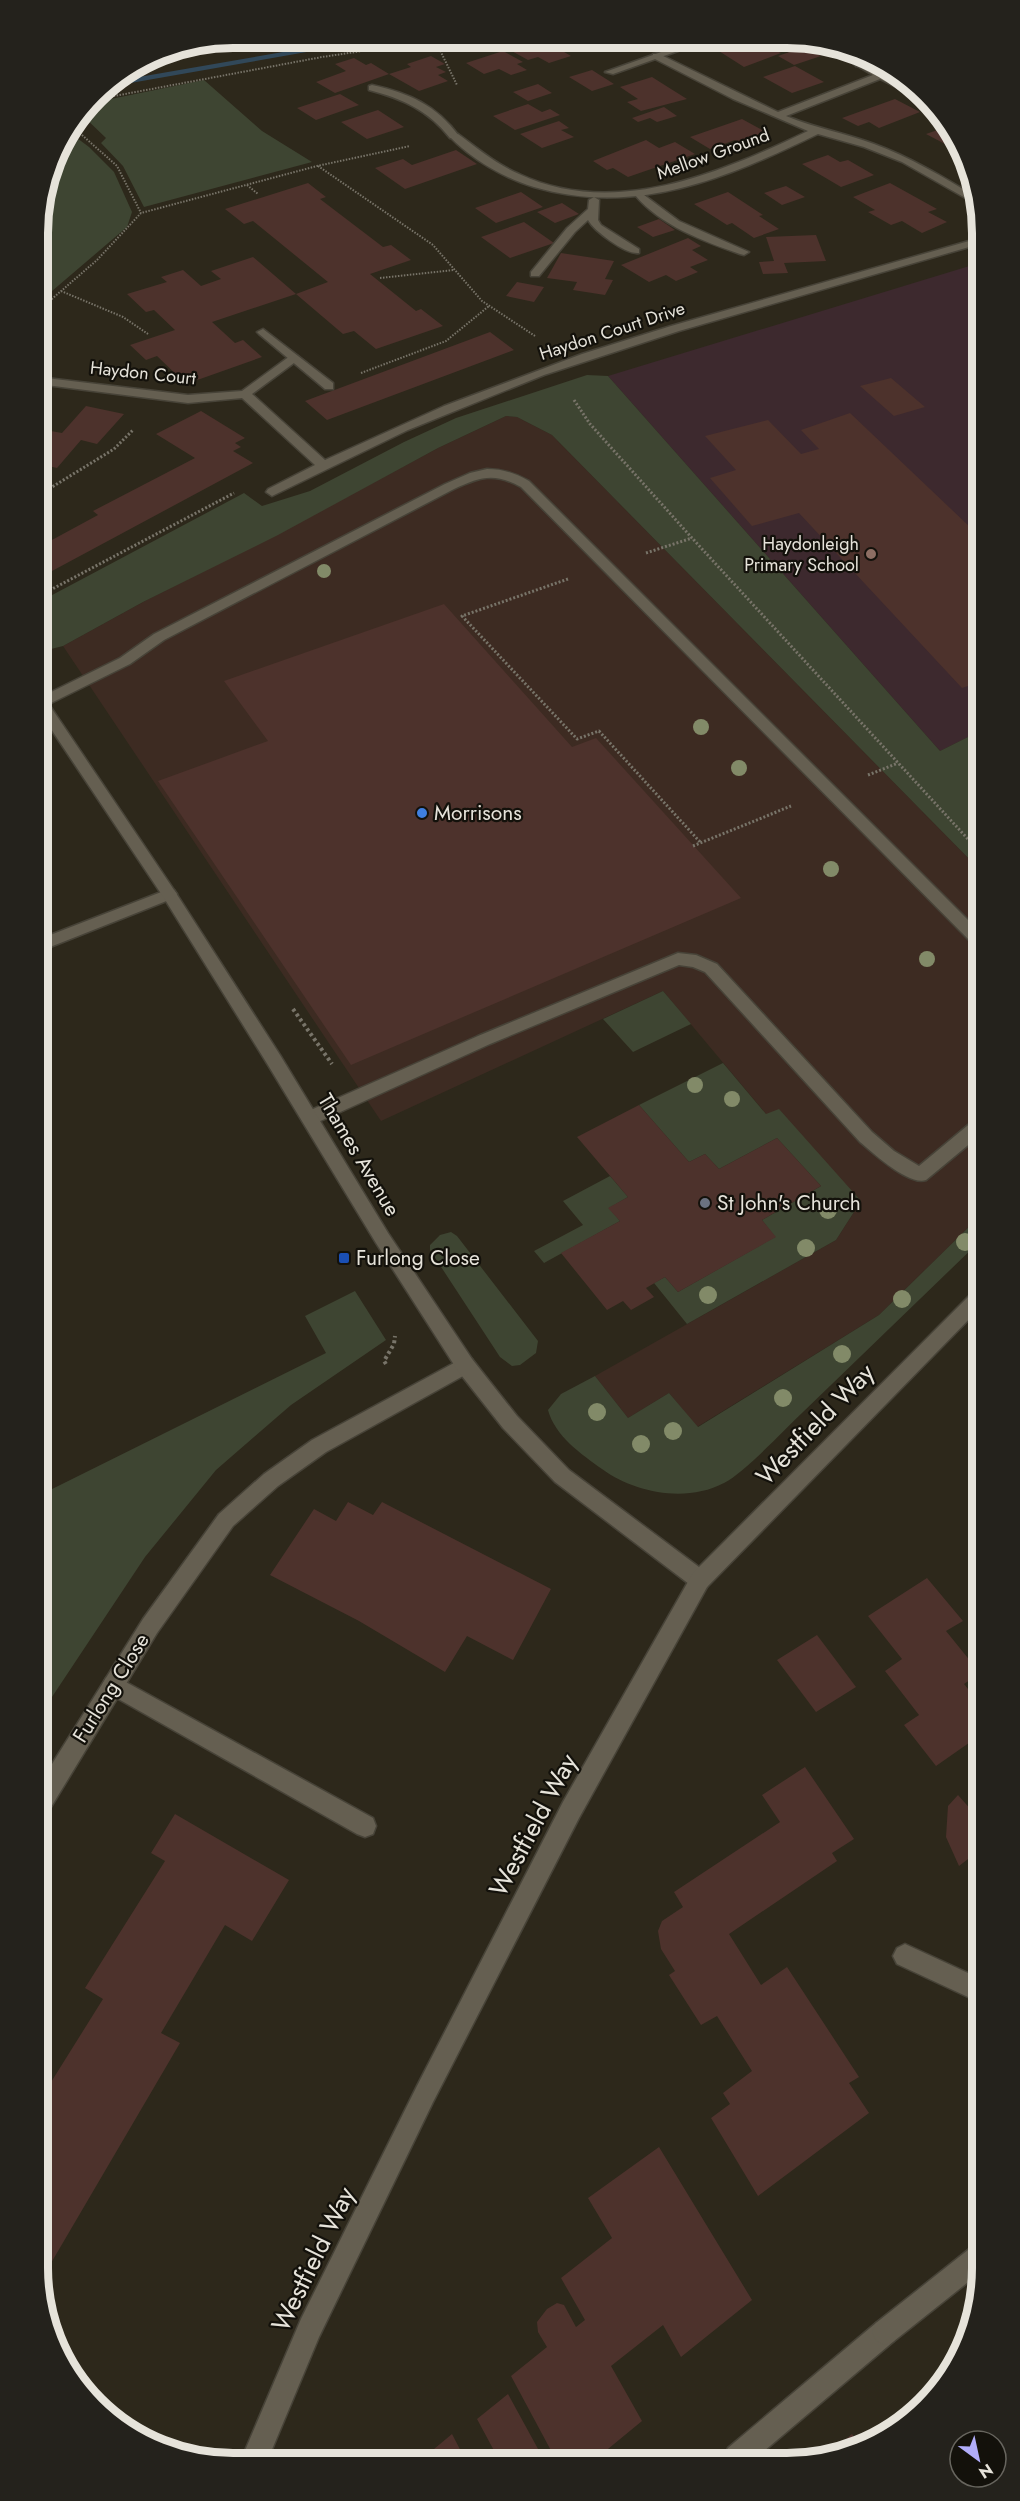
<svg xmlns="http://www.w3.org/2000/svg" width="1020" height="2501" font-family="Jost,sans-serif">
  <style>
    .commercial { fill: #3d2b22 }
    .education { fill: #3d292e }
    .green { fill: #3e4532 }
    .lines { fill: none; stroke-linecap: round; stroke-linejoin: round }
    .stream { fill: #314859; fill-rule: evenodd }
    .building { fill: #4d322c }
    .service-casing { stroke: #474338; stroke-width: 3 }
    .minor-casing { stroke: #474338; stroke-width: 3 }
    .tertiary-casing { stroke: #474338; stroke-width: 3 }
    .secondary-casing { stroke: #474338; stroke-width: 3 }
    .path-far2 { stroke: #787469; stroke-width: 2; stroke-dasharray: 1.5 1.5; stroke-linecap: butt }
    .path-far1 { stroke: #787469; stroke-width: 3; stroke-dasharray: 2 2; stroke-linecap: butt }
    .path { stroke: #787469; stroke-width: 4; stroke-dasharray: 3 3; stroke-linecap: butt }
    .service { fill: #655f51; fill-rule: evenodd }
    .minor { fill: #655f51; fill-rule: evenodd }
    .tertiary { fill: #655f51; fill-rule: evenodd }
    .secondary { fill: #655f51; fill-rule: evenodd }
    .tree { fill: #828a68 }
    .education-dot { fill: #8d6e63; stroke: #13110b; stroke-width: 2 }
    .shop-dot { fill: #3f7fe0; stroke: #13110b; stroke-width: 2 }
    .worship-dot { fill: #6b7280; stroke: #13110b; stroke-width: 2 }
    .transit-dot { fill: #1a4fb4; stroke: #13110b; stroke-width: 2 }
    .labels { text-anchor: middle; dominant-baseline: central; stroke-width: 4.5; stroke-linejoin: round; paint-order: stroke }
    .far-street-label { font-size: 18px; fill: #e6e3da; stroke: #13110b }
    .far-poi-label { font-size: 18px; fill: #e6e3da; stroke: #13110b; text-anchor: end }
    .poi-label { font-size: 21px; fill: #e6e3da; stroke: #13110b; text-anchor: start }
    .street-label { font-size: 21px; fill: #e6e3da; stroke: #13110b }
    .near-street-label { font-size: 26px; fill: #e6e3da; stroke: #13110b }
    .rim { fill: none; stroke: #e6e3da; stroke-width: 8 }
  </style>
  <rect width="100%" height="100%" fill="#2d281b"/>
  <path class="commercial" d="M 506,416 L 517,417 L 552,435 L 978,868 L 979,1217 L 879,1315 L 697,1427 L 669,1393 L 628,1418 L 595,1376 L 836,1240 L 861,1201 L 766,1114 L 663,991 L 381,1121 L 63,646 L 143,602 L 278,534 L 438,448 Z"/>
  <path class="education" d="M 976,264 L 978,732 L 940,751 L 608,376 Z"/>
  <path class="green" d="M 204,80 L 262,131 L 312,162 L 144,207 L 123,166 L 101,143 L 106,138 L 82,115 L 91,103 Z
    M 69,132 L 89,147 L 114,172 L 132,212 L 127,227 L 38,303 L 38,220 L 57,147 Z
    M 587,375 L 608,376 L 940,751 L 978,732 L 978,868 L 552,435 L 517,417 L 506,416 L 438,448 L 278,535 L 143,602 L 63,646 L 39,652 L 39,602 L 244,493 L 262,506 L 310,491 L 404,442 L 456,418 Z
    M 663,991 L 691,1024 L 633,1052 L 603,1019 Z
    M 723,1063 L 766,1114 L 779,1109 L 861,1201 L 836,1240 L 687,1324 L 654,1283 L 665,1277 L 678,1292 L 775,1237 L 762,1220 L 821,1186 L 777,1138 L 719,1169 L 705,1154 L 689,1162 L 639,1105 Z
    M 610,1176 L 628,1197 L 609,1208 L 620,1221 L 544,1263 L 534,1251 L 583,1225 L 563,1201 Z
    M 979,1217 L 979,1242 C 920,1299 861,1356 802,1413 C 783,1431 745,1472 724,1483 C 686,1503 635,1493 602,1469 C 581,1454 555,1436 548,1410 L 561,1394 L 595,1376 L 628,1418 L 669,1393 L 698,1427 L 879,1315 Z
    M 451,1232 L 457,1236 L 538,1341 L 536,1353 L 520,1365 L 512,1366 L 500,1357 L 430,1250 L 430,1245 L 440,1235 Z
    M 355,1291 L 386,1340 L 291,1405 L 216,1470 L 145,1557 L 42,1712 L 42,1494 L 326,1353 L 305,1316 Z"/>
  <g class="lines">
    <path class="stream" d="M 364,38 L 386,38 L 102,88 L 110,82 Z"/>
  </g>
  <path class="building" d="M 240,38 L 304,38 L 304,40 L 285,41 L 285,44 L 241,47 Z
    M 536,39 L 542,39 L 571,56 L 549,63 L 538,57 L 528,60 L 508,49 Z
    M 549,39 L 602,40 L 570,51 Z
    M 726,41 L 756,41 L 781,53 L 744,67 L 711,46 Z
    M 804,47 L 821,56 L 794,65 L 778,56 Z
    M 503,51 L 523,62 L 517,64 L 527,70 L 511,75 L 499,69 L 484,74 L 466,63 Z
    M 431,56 L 445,64 L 436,67 L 446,72 L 438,75 L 448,81 L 419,91 L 389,74 L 411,67 L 407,64 Z
    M 354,58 L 366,65 L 371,63 L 389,74 L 335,93 L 316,82 L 346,71 L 335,64 Z
    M 795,66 L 824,82 L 792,93 L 763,77 Z
    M 592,70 L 614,84 L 592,91 L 569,77 Z
    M 652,77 L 671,89 L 687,99 L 641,111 L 627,102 L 638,99 L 620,87 Z
    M 538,84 L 552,93 L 528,101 L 513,92 Z
    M 340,94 L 359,105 L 316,120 L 297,108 Z
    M 895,99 L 920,112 L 879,128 L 869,122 L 858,126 L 842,118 Z
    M 528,104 L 542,112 L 550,109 L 560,115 L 515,130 L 493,116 Z
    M 664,107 L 677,116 L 657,122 L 650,118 L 638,122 L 632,118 Z
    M 378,110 L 404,127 L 367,139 L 341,122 Z
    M 742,119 L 766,132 L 739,142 L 735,140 L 710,149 L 690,137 Z
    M 559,121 L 569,128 L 561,130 L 574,137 L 542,148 L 520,134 Z
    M 949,126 L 956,135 L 964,154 L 926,134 Z
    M 646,140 L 659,148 L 675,142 L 695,154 L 628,177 L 613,168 L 607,170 L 593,161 Z
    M 456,150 L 477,164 L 405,189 L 375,168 L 403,159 L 412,165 Z
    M 828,155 L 840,162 L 848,160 L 874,175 L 841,187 L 802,164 Z
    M 308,183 L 326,197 L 320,199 L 383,247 L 391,245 L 411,260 L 370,274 L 416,311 L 421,309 L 443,326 L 376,349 L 354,331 L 343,334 L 296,294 L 212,322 L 235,343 L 243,340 L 262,357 L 186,384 L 157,356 L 146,360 L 130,345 L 175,330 L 154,310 L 146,312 L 127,294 L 167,282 L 161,277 L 183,270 L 201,286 L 221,279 L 211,271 L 253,257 L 296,294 L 328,282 L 253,221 L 244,224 L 225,209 Z
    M 890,183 L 937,209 L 928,212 L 947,222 L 922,233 L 902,221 L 891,225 L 868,212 L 875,210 L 853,197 Z
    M 786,186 L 805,197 L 782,205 L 764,193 Z
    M 521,192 L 543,207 L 496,223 L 475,208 Z
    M 728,192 L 763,215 L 759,216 L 779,229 L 754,238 L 732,223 L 727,225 L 694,204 Z
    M 562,203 L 579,214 L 555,223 L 537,212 Z
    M 659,219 L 675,230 L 653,237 L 637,227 Z
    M 524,222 L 554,243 L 510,258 L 481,237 Z
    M 816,235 L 826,261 L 784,263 L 788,273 L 763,274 L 759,262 L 774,261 L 766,237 Z
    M 688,238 L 701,246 L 692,250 L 708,260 L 690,267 L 698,272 L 676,281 L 666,275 L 649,282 L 621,265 Z
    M 561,253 L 614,261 L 605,279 L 613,280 L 605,295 L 573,290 L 577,282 L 547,278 Z
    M 517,282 L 544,287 L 534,302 L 506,296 Z
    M 490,332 L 514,350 L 327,420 L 305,401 Z
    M 891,378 L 925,407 L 894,416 L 860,386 Z
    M 86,406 L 124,414 L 97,444 L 81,440 L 57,468 L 44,465 L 39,471 L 39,437 L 45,430 L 62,433 Z
    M 201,411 L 245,438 L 235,443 L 241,447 L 233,451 L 253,463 L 39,578 L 39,547 L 98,515 L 93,511 L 195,458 L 156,434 Z
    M 850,413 L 971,528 L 977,528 L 977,683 L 962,688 L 799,513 L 752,526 L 710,478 L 736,470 L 705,436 L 768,420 L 801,454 L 819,449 L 801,430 Z
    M 444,604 L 572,747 L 596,738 L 741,898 L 351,1065 L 158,781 L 268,741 L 224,681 Z
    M 639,1105 L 689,1162 L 705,1154 L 719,1169 L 777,1138 L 821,1186 L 762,1220 L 776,1237 L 678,1292 L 665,1277 L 646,1288 L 654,1297 L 631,1310 L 623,1301 L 607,1310 L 561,1253 L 620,1221 L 608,1208 L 628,1197 L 577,1137 Z
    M 348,1502 L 373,1515 L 382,1502 L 551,1589 L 513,1660 L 467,1636 L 445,1672 L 359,1621 L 270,1575 L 314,1509 L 336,1521 Z
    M 927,1578 L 963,1621 L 946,1631 L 980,1673 L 964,1684 L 980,1704 L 981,1744 L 976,1738 L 936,1766 L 904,1725 L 919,1715 L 885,1671 L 902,1659 L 868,1616 Z
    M 817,1635 L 856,1687 L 816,1712 L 777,1660 Z
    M 805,1767 L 854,1839 L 832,1853 L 837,1861 L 729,1934 L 761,1985 L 787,1967 L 859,2077 L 849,2083 L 869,2113 L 758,2196 L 711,2118 L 730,2104 L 723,2093 L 752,2071 L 717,2016 L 701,2025 L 669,1975 L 675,1971 L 661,1949 L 658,1931 L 662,1921 L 683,1907 L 674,1892 L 780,1822 L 762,1795 Z
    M 958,1795 L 981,1821 L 981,1849 L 959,1866 L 946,1837 L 948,1806 Z
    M 175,1814 L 289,1880 L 252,1941 L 225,1925 L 161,2033 L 180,2043 L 44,2275 L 43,2095 L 103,1999 L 85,1988 L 165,1861 L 151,1853 Z
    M 659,2147 L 752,2300 L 681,2357 L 663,2325 L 611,2366 L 642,2421 L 597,2458 L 555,2458 L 511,2376 L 547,2347 L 538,2332 L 537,2322 L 547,2309 L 557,2303 L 564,2305 L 576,2327 L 585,2320 L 561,2278 L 612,2238 L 588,2198 Z
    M 508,2394 L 543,2458 L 498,2458 L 477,2419 Z
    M 896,2420 L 901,2426 L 875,2440 L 874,2440 Z
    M 452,2434 L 465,2459 L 422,2459 Z
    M 852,2434 L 861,2446 L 839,2456 L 834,2449 Z"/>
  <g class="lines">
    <g class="service-casing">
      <path id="service" d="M 695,40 L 709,40 L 613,74 L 605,72 Z
        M 842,50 L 858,57 L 864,64 L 862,66 L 856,66 Z
        M 372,85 C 409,93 436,105 459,136 L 450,138 C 428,110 403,99 369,90 L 369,86 Z
        M 640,192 L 679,221 L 749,252 L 744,255 L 740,254 C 703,241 661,226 635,195 Z
        M 594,197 L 599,200 L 598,220 L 601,225 L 639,249 L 639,253 C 626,255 594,231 588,220 L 575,232 L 539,276 L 531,276 L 531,272 L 567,228 L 588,209 L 589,200 Z
        M 263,329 L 333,383 L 333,389 L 325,389 L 259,334 L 257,332 Z
        M 487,469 C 503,469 515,473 529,481 L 978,930 L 978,945 L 972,943 L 521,487 C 494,472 480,477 454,489 L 164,640 L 130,664 L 47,705 L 39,706 L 39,698 L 120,658 L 154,634 L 445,484 L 470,473 Z
        M 169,889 L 174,890 L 177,894 L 174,898 L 40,951 L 40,939 Z
        M 678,953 L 696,955 L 717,964 L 872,1132 L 894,1151 L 919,1166 L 973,1121 L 979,1119 L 979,1136 L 926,1180 C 909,1186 873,1153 860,1142 L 705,972 L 693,967 L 679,965 L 490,1044 L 316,1123 L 310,1125 L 304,1123 L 301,1118 L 304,1113 L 478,1036 Z
        M 113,1675 L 373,1818 L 376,1826 L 373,1834 L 365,1837 L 357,1834 L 106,1692 L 102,1685 L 106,1678 Z
        M 905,1944 L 981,1979 L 981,2003 L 897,1964 L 893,1956 L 897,1948 Z
        M 885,2319 L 894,2323 L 898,2332 L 894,2341 L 757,2457 L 724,2457 L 728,2448 L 876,2323 Z"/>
    </g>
    <g class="minor-casing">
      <path id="minor" d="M 653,54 L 659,54 L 778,112 L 873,75 L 854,64 L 862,62 L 921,92 L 929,101 L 924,101 L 880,79 L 786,116 C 815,128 845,133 874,144 C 910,157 943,177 976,197 L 976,204 L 902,162 L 864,147 L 818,134 C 727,178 636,217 534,187 C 504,178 471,159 449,136 L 458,134 C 477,148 496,164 519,174 C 615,219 720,173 808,131 L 733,99 L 653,58 Z
        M 976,239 L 976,245 L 679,331 L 544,375 L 408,430 L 272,496 L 266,492 L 268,489 L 315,465 L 242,398 L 188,403 L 38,384 L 38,377 L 188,395 L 242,391 L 290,356 L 298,356 L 298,360 L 252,394 L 325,460 L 444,406 L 582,354 L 671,326 Z
        M 465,1357 L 472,1359 L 474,1365 L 472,1371 L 326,1452 L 278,1486 L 233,1526 L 157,1633 L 51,1807 L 43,1810 L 42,1780 L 143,1619 L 219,1514 L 264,1474 L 312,1440 Z
        M 982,2242 L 982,2271 L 894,2341 L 885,2345 L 876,2341 L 872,2332 L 876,2323 L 973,2246 Z"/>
    </g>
    <g class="tertiary-casing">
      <path id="tertiary" d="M 39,696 L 44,697 L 174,890 L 280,1055 L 388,1233 L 472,1359 L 517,1416 L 569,1470 L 707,1573 L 710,1580 L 707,1587 L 700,1590 L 693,1587 L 555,1482 L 503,1428 L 458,1371 L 376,1243 L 268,1065 L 164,898 L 39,711 Z"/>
    </g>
    <g class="secondary-casing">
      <path id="secondary" d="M 979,1289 L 979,1309 L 707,1587 L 579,1818 L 433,2102 L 319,2337 L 268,2459 L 241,2460 L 301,2319 L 417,2086 L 563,1802 L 693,1573 L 973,1292 Z"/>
    </g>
    <path class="path-far2" d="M 435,40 L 457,85
      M 93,100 L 322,57 L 443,39
      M 73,127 L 117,166 L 141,213
      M 318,166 L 433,245 L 482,301 L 535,336
      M 247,185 L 258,194
      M 380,278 L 454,270
      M 61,291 L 123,317 L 148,334
      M 38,311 L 97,260 L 141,213 L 317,166 L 410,146
      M 361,373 L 446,341 L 489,306"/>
    <path class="path-far1" d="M 574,400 L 590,424 L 692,538 L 978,850
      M 39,495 L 114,449 L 133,430
      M 646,553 L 692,538
      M 568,579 L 462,616 L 577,739 L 599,731 L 701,843
      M 39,596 L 234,493
      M 868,775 L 898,763
      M 693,846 L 791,806"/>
    <path class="path" d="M 293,1009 L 332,1064
      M 386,1364 L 384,1361 L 394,1344 L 395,1336"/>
    <use href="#service" class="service"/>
    <use href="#minor" class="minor"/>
    <use href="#tertiary" class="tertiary"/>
    <use href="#secondary" class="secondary"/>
  </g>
  <g class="tree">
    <circle cx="324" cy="571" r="7"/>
    <circle cx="701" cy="727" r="8"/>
    <circle cx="739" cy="768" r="8"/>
    <circle cx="831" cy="869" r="8"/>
    <circle cx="927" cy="959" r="8"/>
    <circle cx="695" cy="1085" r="8"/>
    <circle cx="732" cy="1099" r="8"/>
    <circle cx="828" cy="1210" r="9"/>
    <circle cx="965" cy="1242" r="9"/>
    <circle cx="806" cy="1248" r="9"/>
    <circle cx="708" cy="1295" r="9"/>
    <circle cx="902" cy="1299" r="9"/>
    <circle cx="842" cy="1354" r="9"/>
    <circle cx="783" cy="1398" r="9"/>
    <circle cx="597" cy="1412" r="9"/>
    <circle cx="673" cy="1431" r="9"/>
    <circle cx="641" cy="1444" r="9"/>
  </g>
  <circle class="education-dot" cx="871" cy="554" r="6"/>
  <circle class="shop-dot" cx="422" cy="813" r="6"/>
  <circle class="worship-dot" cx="705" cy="1203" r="6"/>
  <rect class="transit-dot" x="338" y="1252" width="12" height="12" rx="3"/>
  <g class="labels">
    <g class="far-street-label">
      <text transform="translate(713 154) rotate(-20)">Mellow Ground</text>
      <text transform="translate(612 331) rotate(-18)">Haydon Court Drive</text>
      <text transform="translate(143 373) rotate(6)">Haydon Court</text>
    </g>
    <g class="far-poi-label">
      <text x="859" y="544">Haydonleigh<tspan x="859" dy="21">Primary School</tspan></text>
    </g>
    <g class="poi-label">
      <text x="434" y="813">Morrisons</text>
      <text x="717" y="1203">St John's Church</text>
      <text x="356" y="1258">Furlong Close</text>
    </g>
    <g class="street-label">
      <text transform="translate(359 1155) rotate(59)">Thames Avenue</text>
      <text transform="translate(111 1688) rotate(-58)">Furlong Close</text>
    </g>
    <g class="near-street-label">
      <text transform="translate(815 1424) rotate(-46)">Westfield Way</text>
      <text transform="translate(533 1825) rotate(-62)">Westfield Way</text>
      <text transform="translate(313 2259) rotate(-64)">Westfield Way</text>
    </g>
  </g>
  <path d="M0 0H1020V2501H0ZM233 48H787A185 185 0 0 1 972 233V2268A185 185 0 0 1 787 2453H233A185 185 0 0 1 48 2268V233A185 185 0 0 1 233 48Z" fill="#24221c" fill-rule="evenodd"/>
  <path class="rim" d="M233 48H787A185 185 0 0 1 972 233V2268A185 185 0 0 1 787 2453H233A185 185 0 0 1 48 2268V233A185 185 0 0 1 233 48Z"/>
  <g transform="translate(978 2459) rotate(147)"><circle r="28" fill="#13110b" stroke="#67655e" stroke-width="1.5"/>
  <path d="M0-4.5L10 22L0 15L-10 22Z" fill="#b1adfa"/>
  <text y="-9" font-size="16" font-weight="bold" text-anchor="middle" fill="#e6e3da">N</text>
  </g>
</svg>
